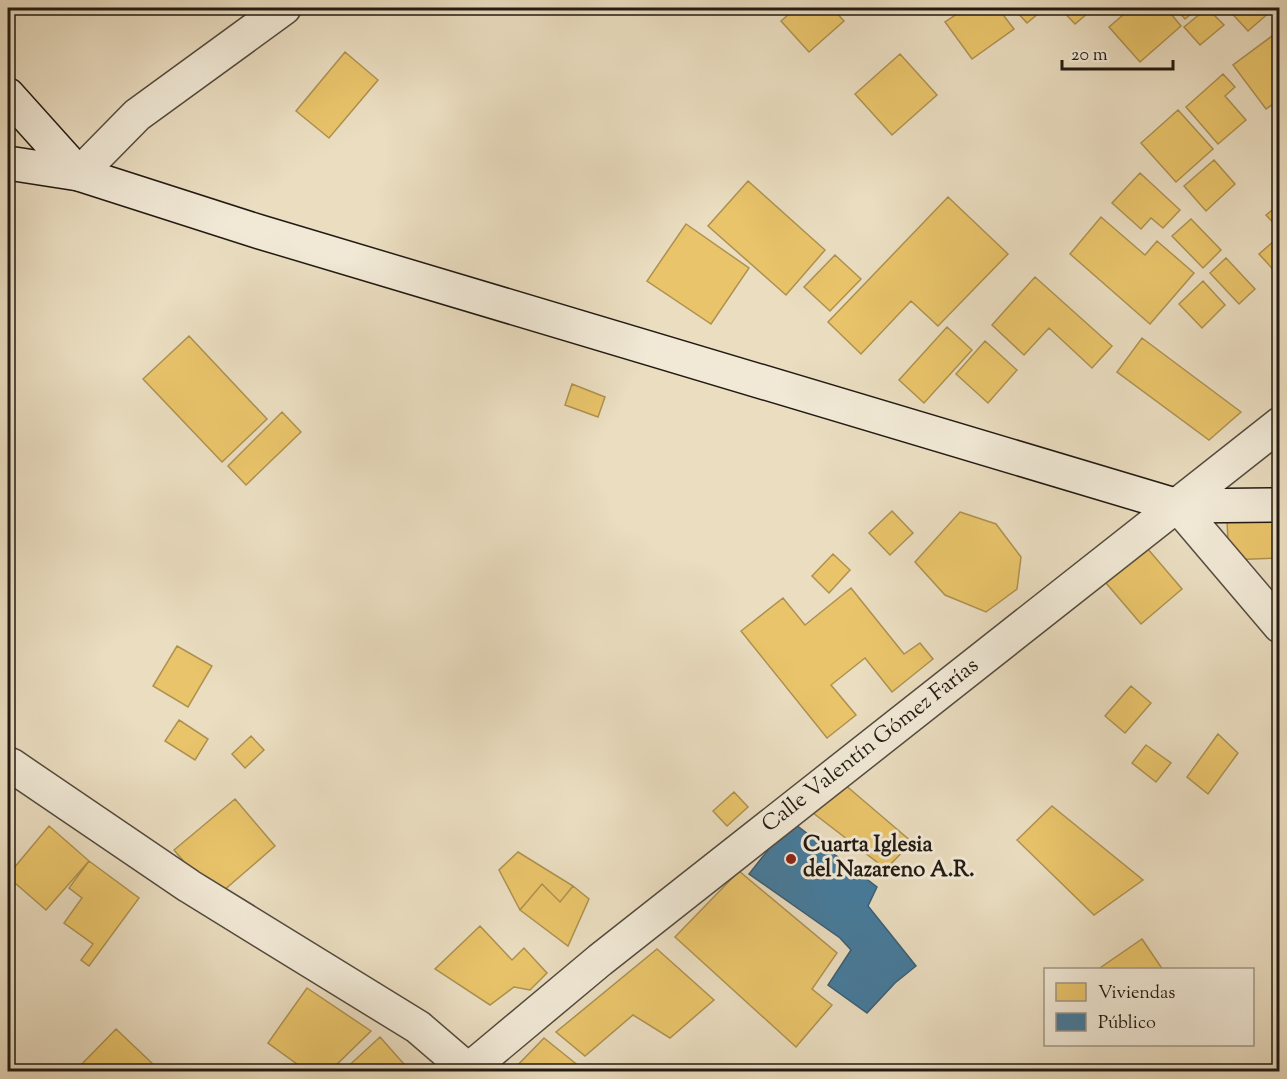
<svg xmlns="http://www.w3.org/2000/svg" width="1287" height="1079" font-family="'Sorts Mill Goudy',serif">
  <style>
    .homes { fill: #e9c46a; stroke: #ad9150; stroke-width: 1.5 }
    .public { fill: #457b9d; stroke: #3a5e73; stroke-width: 1.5 }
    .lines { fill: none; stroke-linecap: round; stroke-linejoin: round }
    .street-casing { stroke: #544b3e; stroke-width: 36 }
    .secondary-casing { stroke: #221a12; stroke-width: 36 }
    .street { stroke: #f1e9d6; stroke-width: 33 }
    .secondary { stroke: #f1e9d6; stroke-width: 33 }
    .poi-dot { fill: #8f2418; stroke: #f1e9d6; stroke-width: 2 }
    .labels { text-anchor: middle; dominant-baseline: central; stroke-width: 6; stroke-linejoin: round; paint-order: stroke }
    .street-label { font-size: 22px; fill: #221a12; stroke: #f1e9d6 }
    .poi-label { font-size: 22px; font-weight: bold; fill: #221a12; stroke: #f1e9d6; text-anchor: start }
  </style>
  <rect width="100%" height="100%" fill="#eaddc0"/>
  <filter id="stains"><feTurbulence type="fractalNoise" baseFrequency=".00333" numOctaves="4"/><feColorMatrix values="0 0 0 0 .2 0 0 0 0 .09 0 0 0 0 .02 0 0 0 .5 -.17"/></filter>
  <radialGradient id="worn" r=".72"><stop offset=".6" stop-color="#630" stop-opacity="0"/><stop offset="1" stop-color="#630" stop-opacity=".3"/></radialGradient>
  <path class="homes" d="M 796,8 L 832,8 L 844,21 L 809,52 L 781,21 Z
    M 966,8 L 998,8 L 1014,29 L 972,59 L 945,22 Z
    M 1013,8 L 1045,8 L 1027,23 Z
    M 1060,8 L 1094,8 L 1075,24 Z
    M 1131,8 L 1166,8 L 1181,26 L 1140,62 L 1109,27 Z
    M 1175,8 L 1198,8 L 1185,19 Z
    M 1207,8 L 1224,25 L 1200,45 L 1184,27 Z
    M 1227,8 L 1268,8 L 1271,11 L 1248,31 Z
    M 1280,30 L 1280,99 L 1266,109 L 1233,65 Z
    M 345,52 L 378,80 L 329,138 L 296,111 Z
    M 900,54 L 937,95 L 892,135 L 855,94 Z
    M 1223,74 L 1235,87 L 1225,96 L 1246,120 L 1218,144 L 1186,107 Z
    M 1178,110 L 1213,149 L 1176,182 L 1141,143 Z
    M 1214,160 L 1235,184 L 1206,211 L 1184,186 Z
    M 1140,173 L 1180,210 L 1163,228 L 1151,218 L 1141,229 L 1112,203 Z
    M 748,181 L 825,250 L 786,295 L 708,226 Z
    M 948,197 L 1008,254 L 938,326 L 911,301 L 861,354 L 828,322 Z
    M 1280,204 L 1280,230 L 1266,215 Z
    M 1101,217 L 1145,255 L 1157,241 L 1194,273 L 1150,324 L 1070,254 Z
    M 1191,219 L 1221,250 L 1203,268 L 1172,236 Z
    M 686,224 L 749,268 L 711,324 L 647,281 Z
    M 1280,236 L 1280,277 L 1259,254 Z
    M 835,255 L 861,279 L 830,311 L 804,287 Z
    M 1226,258 L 1255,289 L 1239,304 L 1210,273 Z
    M 1035,277 L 1112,346 L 1092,368 L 1049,328 L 1024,355 L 992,325 Z
    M 1203,281 L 1225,305 L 1202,328 L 1179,304 Z
    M 947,327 L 972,350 L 924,403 L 899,380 Z
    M 189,336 L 267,419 L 222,462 L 143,379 Z
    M 1142,338 L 1241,412 L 1209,440 L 1117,372 Z
    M 985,341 L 1017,370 L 988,403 L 956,374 Z
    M 572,384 L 605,397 L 598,417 L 565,405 Z
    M 282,412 L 301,432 L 246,485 L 228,466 Z
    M 892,511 L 913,533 L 890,555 L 869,533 Z
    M 960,512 L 996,524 L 1021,557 L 1017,589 L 986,612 L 945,595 L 915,562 Z
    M 1280,518 L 1280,558 L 1229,560 L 1227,521 Z
    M 1147,548 L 1182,589 L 1141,624 L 1106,583 Z
    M 833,554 L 850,570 L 829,593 L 812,576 Z
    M 851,588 L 904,654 L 920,643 L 933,659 L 892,692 L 865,658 L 831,685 L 856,715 L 827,738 L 741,631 L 783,598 L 805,625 Z
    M 177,646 L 212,666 L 188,707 L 153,686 Z
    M 1131,686 L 1151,703 L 1125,733 L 1105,716 Z
    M 179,720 L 208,739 L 195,760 L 165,741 Z
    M 1218,734 L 1238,753 L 1208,794 L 1187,777 Z
    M 251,736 L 264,750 L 245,768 L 232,754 Z
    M 1146,745 L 1171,763 L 1156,782 L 1132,763 Z
    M 837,778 L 912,842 L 886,869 L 804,806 Z
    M 734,792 L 748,807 L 727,826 L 713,811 Z
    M 235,799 L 275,846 L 215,898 L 174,850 Z
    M 1052,806 L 1143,880 L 1094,915 L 1017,840 Z
    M 49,826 L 89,861 L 46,910 L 8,877 L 8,875 Z
    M 518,852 L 573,886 L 560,902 L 542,884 L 520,910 L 499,870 Z
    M 89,861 L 139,898 L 89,966 L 81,960 L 93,944 L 64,923 L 82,898 L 69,888 Z
    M 739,871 L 837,953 L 812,989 L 832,1005 L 796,1047 L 675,937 Z
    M 542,884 L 560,902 L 573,886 L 589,899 L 568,946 L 520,910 Z
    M 480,926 L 512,960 L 524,948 L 547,973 L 530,990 L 514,987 L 490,1005 L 435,969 Z
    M 1142,939 L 1163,970 L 1097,970 Z
    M 657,949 L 714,1000 L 670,1038 L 633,1015 L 585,1056 L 556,1032 Z
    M 307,988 L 371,1031 L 329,1072 L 308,1072 L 268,1043 Z
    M 116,1029 L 155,1066 L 150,1072 L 78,1072 L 76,1070 Z
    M 380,1037 L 411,1072 L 342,1072 Z
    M 544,1038 L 585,1071 L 511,1072 Z"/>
  <path class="public" d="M 791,821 L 877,887 L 868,906 L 916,966 L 895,983 L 867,1013 L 828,985 L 851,950 L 840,938 L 749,874 Z"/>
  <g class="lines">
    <g class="street-casing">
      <path id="street" d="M 79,174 L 137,115 L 284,8
        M 1178,506 L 1280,626
        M 8,765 L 11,765 L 189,886 L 418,1027 L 468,1070
        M 466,1072 L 600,960 L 1280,424"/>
    </g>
    <g class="secondary-casing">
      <path id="secondary" d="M 8,95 L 79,174
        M 8,163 L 79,174 L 260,232 L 1178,506 L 1280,505"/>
    </g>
    <use href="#street" class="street"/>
    <use href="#secondary" class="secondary"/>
  </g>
  <circle class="poi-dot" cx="791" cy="859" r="6"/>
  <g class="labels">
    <g class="street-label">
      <text transform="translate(871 746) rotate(-38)">Calle Valentín Gómez Farías</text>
    </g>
    <g class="poi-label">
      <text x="803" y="846">Cuarta Iglesia<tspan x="803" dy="25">del Nazareno A.R.</tspan></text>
    </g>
  </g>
  <rect width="1287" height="1079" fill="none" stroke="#eaddc0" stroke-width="30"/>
  <rect x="9" y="9" width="1269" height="1061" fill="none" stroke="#221a12" stroke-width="3"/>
  <rect x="15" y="15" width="1257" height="1049" fill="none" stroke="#221a12" stroke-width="1.5"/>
  <rect x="1044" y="968" width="210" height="78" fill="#f1e9d6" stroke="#9e9688" stroke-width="1.5"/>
  <rect x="1056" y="983" width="30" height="18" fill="#e9c46a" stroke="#9e9688" stroke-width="1.5"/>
  <text x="1098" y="998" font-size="18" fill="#221a12">Viviendas</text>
  <rect x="1056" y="1013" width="30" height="18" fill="#457b9d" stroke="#9e9688" stroke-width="1.5"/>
  <text x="1098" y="1028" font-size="18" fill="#221a12">Público</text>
  <path d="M1062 60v9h111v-9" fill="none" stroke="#221a12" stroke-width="3"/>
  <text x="1071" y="60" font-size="18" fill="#221a12" stroke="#f1e9d6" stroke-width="4.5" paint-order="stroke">20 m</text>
  <rect width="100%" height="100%" filter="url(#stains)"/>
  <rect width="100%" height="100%" fill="url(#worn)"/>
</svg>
